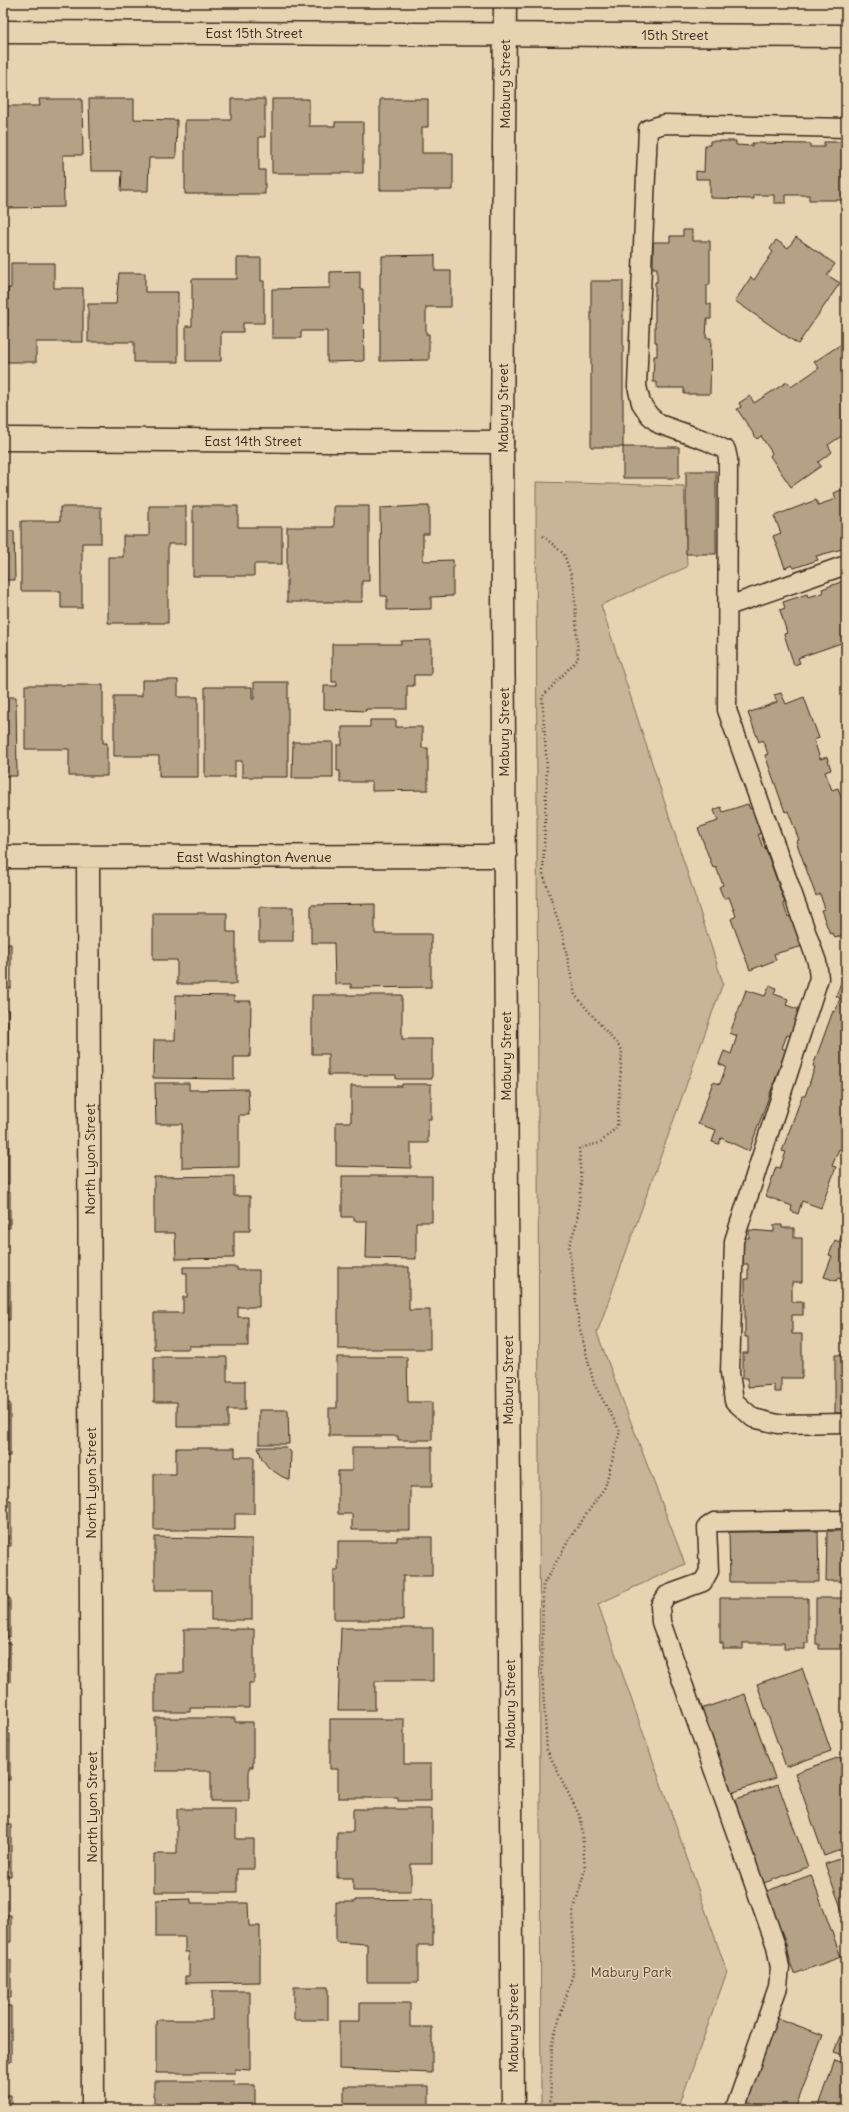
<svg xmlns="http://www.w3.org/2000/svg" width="849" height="2112" font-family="Delius,sans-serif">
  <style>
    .green { fill: #c8b497; stroke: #826f5a }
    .building { fill: #b4a186; stroke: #3b2a1e }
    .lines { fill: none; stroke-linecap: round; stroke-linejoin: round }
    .lane-casing { stroke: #3b2a1e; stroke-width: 21 }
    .street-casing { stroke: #3b2a1e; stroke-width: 25 }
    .secondary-casing { stroke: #3b2a1e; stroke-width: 25 }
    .path { stroke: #3b2a1e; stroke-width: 2.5; stroke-dasharray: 1 3; stroke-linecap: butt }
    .lane { stroke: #e7d2b1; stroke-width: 18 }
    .street { stroke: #e7d2b1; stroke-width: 22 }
    .secondary { stroke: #e7d2b1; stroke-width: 22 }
    .labels { text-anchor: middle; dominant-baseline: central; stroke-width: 3; stroke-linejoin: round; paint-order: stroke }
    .street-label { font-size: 14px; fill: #3b2a1e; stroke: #e7d2b1 }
    .park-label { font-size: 14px; fill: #503f30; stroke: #e7d2b1 }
  </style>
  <rect width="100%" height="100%" fill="#e7d2b1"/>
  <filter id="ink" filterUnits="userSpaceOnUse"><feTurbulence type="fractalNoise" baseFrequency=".025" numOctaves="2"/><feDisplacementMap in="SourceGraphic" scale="8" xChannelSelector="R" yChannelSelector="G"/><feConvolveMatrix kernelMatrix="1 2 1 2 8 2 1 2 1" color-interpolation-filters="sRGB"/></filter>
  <g filter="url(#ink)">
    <path class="green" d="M 536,482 L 684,486 L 687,567 L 601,605 L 723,983 L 597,1333 L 685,1564 L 598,1604 L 727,1972 L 678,2109 L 541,2109 Z"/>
    <path class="building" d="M 39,99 L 82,99 L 83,155 L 63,155 L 64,207 L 3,208 L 3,106 L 40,106 Z
      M 89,99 L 134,99 L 134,119 L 177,120 L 176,158 L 149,158 L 148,191 L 121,191 L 122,171 L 91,171 Z
      M 231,99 L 265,99 L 265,137 L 259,137 L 259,170 L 265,170 L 265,194 L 185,194 L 185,120 L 231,120 Z
      M 272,99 L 309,99 L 309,126 L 335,126 L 335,122 L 363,122 L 363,173 L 272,173 Z
      M 380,99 L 428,99 L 428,127 L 422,127 L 422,153 L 453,153 L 453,190 L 380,190 Z
      M 710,141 L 736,141 L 736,145 L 752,146 L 752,143 L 810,144 L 810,147 L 824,147 L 824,142 L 846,142 L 846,200 L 809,200 L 809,195 L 786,195 L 786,203 L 774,203 L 774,195 L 754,195 L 754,199 L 710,198 L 710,179 L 696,179 L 696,171 L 704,172 L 705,145 L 710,145 Z
      M 683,230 L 692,230 L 692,241 L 710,241 L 710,285 L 707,285 L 707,304 L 711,304 L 711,319 L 707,319 L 706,338 L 711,338 L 710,394 L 684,394 L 684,388 L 657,388 L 657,382 L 653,382 L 654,356 L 657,356 L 657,342 L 655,342 L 655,282 L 657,282 L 657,268 L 653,268 L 653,242 L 670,242 L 670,236 L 683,236 Z
      M 796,237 L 835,264 L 827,275 L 840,283 L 798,344 L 735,301 L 751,277 L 754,280 L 773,252 L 770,249 L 776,240 L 788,248 Z
      M 435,255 L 435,271 L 451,271 L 451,307 L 426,307 L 426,334 L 429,334 L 429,360 L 380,361 L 380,273 L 382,273 L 382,256 Z
      M 237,258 L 261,258 L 261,281 L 264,281 L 264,323 L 243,323 L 243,332 L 221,332 L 221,361 L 186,361 L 186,326 L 192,326 L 192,279 L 237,279 Z
      M 11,263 L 54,263 L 54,288 L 83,288 L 83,342 L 36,342 L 36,362 L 3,362 L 3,326 L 8,326 L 8,288 L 11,288 Z
      M 360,271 L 360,289 L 363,289 L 364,361 L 327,362 L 327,331 L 301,331 L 301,338 L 272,338 L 272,289 L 330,288 L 330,272 Z
      M 119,273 L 145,273 L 145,292 L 178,292 L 178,362 L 134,362 L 134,342 L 88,342 L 88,304 L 116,304 Z
      M 591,281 L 623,281 L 623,447 L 591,447 Z
      M 846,341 L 846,433 L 828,445 L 832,452 L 818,462 L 821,466 L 791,487 L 770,456 L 772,453 L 761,436 L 757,439 L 737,409 L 741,407 L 739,403 L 750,396 L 754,403 L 787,382 L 791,387 L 819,368 L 814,362 Z
      M 623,447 L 679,447 L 679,478 L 623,478 Z
      M 686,471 L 716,471 L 716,554 L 686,554 Z
      M 846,488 L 846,548 L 816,556 L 818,560 L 794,568 L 792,565 L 785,568 L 773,536 L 781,533 L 774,516 L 816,500 L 818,505 L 836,499 L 834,493 Z
      M 149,506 L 186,506 L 186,544 L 168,544 L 168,623 L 108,623 L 108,557 L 123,557 L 123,536 L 149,536 Z
      M 193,506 L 238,506 L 238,527 L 282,527 L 282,564 L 254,564 L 254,576 L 193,576 Z
      M 334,506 L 369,506 L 369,581 L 362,581 L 362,602 L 287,602 L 287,527 L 334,527 Z
      M 419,506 L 429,506 L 429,534 L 423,534 L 423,561 L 453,560 L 453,596 L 431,597 L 431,609 L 387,610 L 387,596 L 381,596 L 380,508 Z
      M 60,507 L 101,507 L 101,543 L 82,543 L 82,608 L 61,608 L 61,591 L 21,591 L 21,521 L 60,521 Z
      M 3,531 L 14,531 L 15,580 L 3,580 Z
      M 846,580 L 846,635 L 841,637 L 844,642 L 798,658 L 800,663 L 794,665 L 784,634 L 787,633 L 780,610 L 785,608 L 783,602 L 807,594 L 808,597 L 823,593 L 822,589 Z
      M 431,640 L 431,675 L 414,675 L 414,686 L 407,686 L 407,709 L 366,709 L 366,711 L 324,709 L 324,686 L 337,686 L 337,682 L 332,682 L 332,644 L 401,644 L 401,641 Z
      M 142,680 L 178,680 L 178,697 L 198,697 L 198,777 L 159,777 L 159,756 L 114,756 L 114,696 L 142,696 Z
      M 254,682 L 288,682 L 288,777 L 242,777 L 242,761 L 235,761 L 235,777 L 205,777 L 205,687 L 252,687 L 252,699 L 254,699 Z
      M 25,685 L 103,685 L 103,743 L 107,743 L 107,776 L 69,776 L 69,749 L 25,749 Z
      M 781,693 L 786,704 L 804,697 L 819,738 L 814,740 L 820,759 L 827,757 L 831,770 L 825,772 L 832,790 L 838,788 L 846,810 L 846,826 L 844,827 L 846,833 L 846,934 L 835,938 L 833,933 L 830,934 L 821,910 L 825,909 L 820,894 L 816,896 L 796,841 L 799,840 L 788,811 L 785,812 L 765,755 L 768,754 L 763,740 L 759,742 L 748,713 L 777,702 L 774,695 Z
      M 3,697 L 16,697 L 17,776 L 3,776 Z
      M 370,720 L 396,720 L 396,727 L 422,727 L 422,748 L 428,748 L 428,790 L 372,791 L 372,782 L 340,782 L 340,771 L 337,771 L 337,745 L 342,745 L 342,727 L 370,727 Z
      M 293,742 L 333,742 L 333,778 L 292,778 Z
      M 748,804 L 750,809 L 752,808 L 761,833 L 758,834 L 763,848 L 765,847 L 785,903 L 783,903 L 788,917 L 792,916 L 803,946 L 774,954 L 776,960 L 750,970 L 731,919 L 736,916 L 729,897 L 724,899 L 719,887 L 723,885 L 716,867 L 713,868 L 698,828 L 718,821 L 714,810 L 721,807 L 723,812 Z
      M 375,904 L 375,934 L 431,934 L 431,987 L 351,988 L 351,984 L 335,984 L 334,943 L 311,943 L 311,905 Z
      M 259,907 L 293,907 L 293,941 L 259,941 Z
      M 153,913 L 227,913 L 227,932 L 236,932 L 236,984 L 177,984 L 177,960 L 153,960 Z
      M 3,944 L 11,944 L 11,988 L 3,988 Z
      M 846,969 L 846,1130 L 844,1136 L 846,1139 L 842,1150 L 839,1149 L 832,1166 L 836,1167 L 821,1208 L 802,1201 L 798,1214 L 791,1211 L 792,1206 L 766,1196 L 776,1167 L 780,1168 L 786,1152 L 782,1151 L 802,1096 L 805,1096 L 815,1067 L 813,1066 L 833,1011 L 835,1012 L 840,998 L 836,996 Z
      M 770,985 L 776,988 L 774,994 L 788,999 L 786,1005 L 800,1010 L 791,1036 L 787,1035 L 782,1048 L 786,1050 L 749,1151 L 721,1138 L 719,1144 L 712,1142 L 716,1130 L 698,1124 L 713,1082 L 720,1084 L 726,1067 L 719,1064 L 724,1051 L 731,1054 L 737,1036 L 730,1033 L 746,990 L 765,996 Z
      M 176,995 L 234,996 L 234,1001 L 251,1001 L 250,1057 L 234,1057 L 234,1079 L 153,1078 L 154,1040 L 175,1040 Z
      M 312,995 L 402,995 L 402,1039 L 432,1039 L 432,1079 L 396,1079 L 396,1075 L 328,1075 L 328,1054 L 312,1054 Z
      M 3,1010 L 8,1010 L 8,1049 L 3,1049 Z
      M 155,1083 L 189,1083 L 189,1090 L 248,1089 L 249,1115 L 239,1115 L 239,1167 L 182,1168 L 182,1124 L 156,1124 Z
      M 402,1084 L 431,1084 L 431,1119 L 428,1119 L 428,1143 L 411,1143 L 411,1168 L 336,1166 L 336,1122 L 351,1122 L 351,1086 L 402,1086 Z
      M 3,1130 L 9,1130 L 9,1184 L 3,1184 Z
      M 234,1176 L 234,1196 L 250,1196 L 250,1231 L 234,1231 L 234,1258 L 176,1259 L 175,1233 L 154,1233 L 154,1177 Z
      M 342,1176 L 432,1176 L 432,1222 L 416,1222 L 416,1259 L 366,1258 L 367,1221 L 354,1221 L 354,1217 L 342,1217 Z
      M 3,1192 L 10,1192 L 10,1228 L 3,1228 Z
      M 846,1215 L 846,1281 L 838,1278 L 836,1281 L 824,1277 L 832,1256 L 829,1255 L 835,1240 L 839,1242 L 845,1226 L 842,1225 Z
      M 774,1225 L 782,1225 L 782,1228 L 794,1228 L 794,1238 L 802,1238 L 802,1282 L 792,1282 L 792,1302 L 803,1302 L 803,1315 L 792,1315 L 792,1334 L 802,1334 L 802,1378 L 781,1378 L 781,1392 L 774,1392 L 774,1385 L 748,1387 L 748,1378 L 743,1378 L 743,1353 L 748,1353 L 748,1337 L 745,1337 L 745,1279 L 748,1279 L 748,1264 L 743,1264 L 743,1238 L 749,1238 L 749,1230 L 774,1232 Z
      M 183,1267 L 237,1267 L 237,1270 L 259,1270 L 259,1307 L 238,1307 L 238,1317 L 248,1317 L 248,1346 L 189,1346 L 189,1349 L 154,1349 L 154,1313 L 183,1313 L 183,1297 L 187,1297 L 187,1273 L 183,1273 Z
      M 338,1267 L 409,1267 L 409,1310 L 430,1310 L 430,1349 L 338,1349 Z
      M 3,1282 L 10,1282 L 10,1320 L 3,1320 Z
      M 835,1355 L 846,1355 L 846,1413 L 835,1413 Z
      M 154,1357 L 227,1357 L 227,1381 L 245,1381 L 245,1410 L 228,1410 L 228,1427 L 177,1427 L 177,1402 L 154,1402 Z
      M 337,1357 L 407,1357 L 408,1402 L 432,1402 L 432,1440 L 398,1440 L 398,1436 L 329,1436 L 329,1408 L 337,1408 Z
      M 3,1403 L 10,1403 L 10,1456 L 3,1456 Z
      M 259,1410 L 288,1410 L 289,1444 L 259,1444 Z
      M 258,1447 L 286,1447 L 291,1452 L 290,1480 L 281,1476 L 269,1468 L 262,1459 Z
      M 352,1447 L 432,1447 L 432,1487 L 410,1487 L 410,1530 L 352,1530 L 352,1514 L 338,1514 L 338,1471 L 352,1471 Z
      M 176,1448 L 235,1448 L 235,1457 L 254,1457 L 254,1514 L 235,1514 L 235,1530 L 154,1530 L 154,1474 L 176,1474 Z
      M 3,1500 L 11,1500 L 11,1546 L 3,1546 Z
      M 818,1531 L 819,1582 L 730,1582 L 729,1532 Z
      M 827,1531 L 846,1531 L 846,1581 L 826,1581 Z
      M 155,1537 L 252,1539 L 252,1620 L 211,1620 L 211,1590 L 155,1590 Z
      M 397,1537 L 432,1537 L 432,1576 L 403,1576 L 403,1620 L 334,1620 L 334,1570 L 338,1570 L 338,1541 L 397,1541 Z
      M 3,1598 L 10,1598 L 10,1637 L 3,1637 Z
      M 720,1598 L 808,1598 L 808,1643 L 805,1643 L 805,1649 L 784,1649 L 784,1643 L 743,1643 L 743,1649 L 723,1649 L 723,1643 L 720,1643 Z
      M 816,1598 L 846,1598 L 846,1644 L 840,1644 L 840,1649 L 819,1649 L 819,1644 L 816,1644 Z
      M 341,1628 L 433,1628 L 433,1681 L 375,1681 L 375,1710 L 338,1710 Z
      M 184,1629 L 254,1629 L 254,1683 L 249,1683 L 249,1708 L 190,1708 L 190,1712 L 155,1712 L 155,1673 L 184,1673 Z
      M 3,1643 L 10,1643 L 10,1682 L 3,1682 Z
      M 802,1668 L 831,1751 L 786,1767 L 757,1684 Z
      M 745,1694 L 775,1778 L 728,1794 L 698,1710 Z
      M 155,1718 L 235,1718 L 235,1722 L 253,1722 L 253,1767 L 249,1767 L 249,1801 L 211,1801 L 211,1771 L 155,1771 Z
      M 330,1719 L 404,1719 L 404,1764 L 431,1764 L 431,1801 L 398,1801 L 398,1798 L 338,1798 L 338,1769 L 330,1769 Z
      M 3,1734 L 10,1734 L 10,1780 L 3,1780 Z
      M 840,1757 L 846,1774 L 846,1848 L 824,1856 L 795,1773 Z
      M 778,1784 L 808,1867 L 761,1884 L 731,1801 Z
      M 177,1809 L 236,1809 L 236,1839 L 254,1839 L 254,1869 L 237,1869 L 237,1892 L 154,1892 L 154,1854 L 177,1854 Z
      M 353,1809 L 432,1809 L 432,1864 L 411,1864 L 411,1891 L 353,1891 L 353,1878 L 337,1878 L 337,1832 L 353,1832 Z
      M 3,1824 L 11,1824 L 11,1876 L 3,1876 Z
      M 846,1857 L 846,1921 L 825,1864 Z
      M 811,1875 L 841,1957 L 794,1974 L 764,1892 Z
      M 191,1899 L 191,1903 L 248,1903 L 249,1926 L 260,1926 L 260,1982 L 185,1983 L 185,1976 L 189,1976 L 189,1952 L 185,1952 L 185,1937 L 156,1937 L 156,1900 Z
      M 433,1899 L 433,1945 L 418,1945 L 418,1982 L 367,1982 L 367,1944 L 336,1942 L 336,1902 L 355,1902 L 355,1900 Z
      M 3,1915 L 11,1915 L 11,1942 L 3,1942 Z
      M 3,1960 L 11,1960 L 11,1998 L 3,1998 Z
      M 294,1987 L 328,1987 L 328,2020 L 294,2020 Z
      M 212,1991 L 250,1991 L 250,2070 L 235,2069 L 235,2073 L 156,2073 L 156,2020 L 212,2020 Z
      M 360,2003 L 410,2003 L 410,2027 L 432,2027 L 432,2073 L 339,2069 L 339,2021 L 360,2021 Z
      M 3,2006 L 11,2006 L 11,2062 L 3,2062 Z
      M 777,2018 L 823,2035 L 795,2109 L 768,2109 L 746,2101 Z
      M 846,2020 L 846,2056 L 834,2052 Z
      M 835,2060 L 846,2064 L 846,2109 L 818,2109 Z
      M 154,2081 L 234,2081 L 234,2085 L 255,2085 L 255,2109 L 154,2109 Z
      M 344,2086 L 429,2086 L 429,2109 L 344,2109 Z
      M 3,2095 L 11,2095 L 11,2109 L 3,2109 Z"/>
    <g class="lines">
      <g class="lane-casing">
        <path id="lane" d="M 846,128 L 664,124 L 648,129 L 637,386 L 641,403 L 649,415 L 659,424 L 707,441 L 726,450 L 728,459 L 727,710 L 817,962 L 819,978 L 734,1241 L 730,1373 L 734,1401 L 753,1418 L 778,1424 L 846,1423
          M 728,606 L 846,565
          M 735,2109 L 778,1987 L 780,1968 L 776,1946 L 661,1622 L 660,1606 L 667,1595 L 703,1582 L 709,1571 L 707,1527 L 714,1522 L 846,1520"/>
      </g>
      <g class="street-casing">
        <path id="street" d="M 3,32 L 846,36
          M 3,439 L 502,442
          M 3,857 L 505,856
          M 88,857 L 93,2109"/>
      </g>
      <g class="secondary-casing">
        <path id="secondary" d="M 505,3 L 502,442 L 513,2109"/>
      </g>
      <path class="path" d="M 543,536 L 564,554 L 574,584 L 578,659 L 542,697 L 547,768 L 543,874 L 563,936 L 575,995 L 622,1050 L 617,1127 L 600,1143 L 579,1148 L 581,1182 L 577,1222 L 569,1246 L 579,1325 L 594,1384 L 620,1431 L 605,1487 L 570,1538 L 543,1585 L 542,1673 L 547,1750 L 581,1819 L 585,1869 L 573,1913 L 573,1974 L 552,2043 L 550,2109"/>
      <use href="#lane" class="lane"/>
      <use href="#street" class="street"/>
      <use href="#secondary" class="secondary"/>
    </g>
  </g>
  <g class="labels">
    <g class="street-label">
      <text x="254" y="33">East 15th Street</text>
      <text x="675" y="35">15th Street</text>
      <text transform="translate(505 84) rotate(-90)">Mabury Street</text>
      <text transform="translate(503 408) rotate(-90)">Mabury Street</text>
      <text x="253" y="441">East 14th Street</text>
      <text transform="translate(504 732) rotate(-90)">Mabury Street</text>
      <text x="254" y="857">East Washington Avenue</text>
      <text transform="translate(506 1056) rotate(-90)">Mabury Street</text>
      <text transform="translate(90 1159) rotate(-90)">North Lyon Street</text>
      <text transform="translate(508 1380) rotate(-90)">Mabury Street</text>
      <text transform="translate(91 1483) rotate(-90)">North Lyon Street</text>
      <text transform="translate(510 1704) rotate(-90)">Mabury Street</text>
      <text transform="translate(92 1807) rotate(-90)">North Lyon Street</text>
      <text transform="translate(513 2028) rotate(-90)">Mabury Street</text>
    </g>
    <g class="park-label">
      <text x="631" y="1972">Mabury Park</text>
    </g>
  </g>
  <rect width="849" height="2112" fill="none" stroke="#e7d2b1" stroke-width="16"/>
  <rect x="8" y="8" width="833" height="2096" fill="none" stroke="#3b2a1e" stroke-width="1.5" filter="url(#ink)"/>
</svg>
